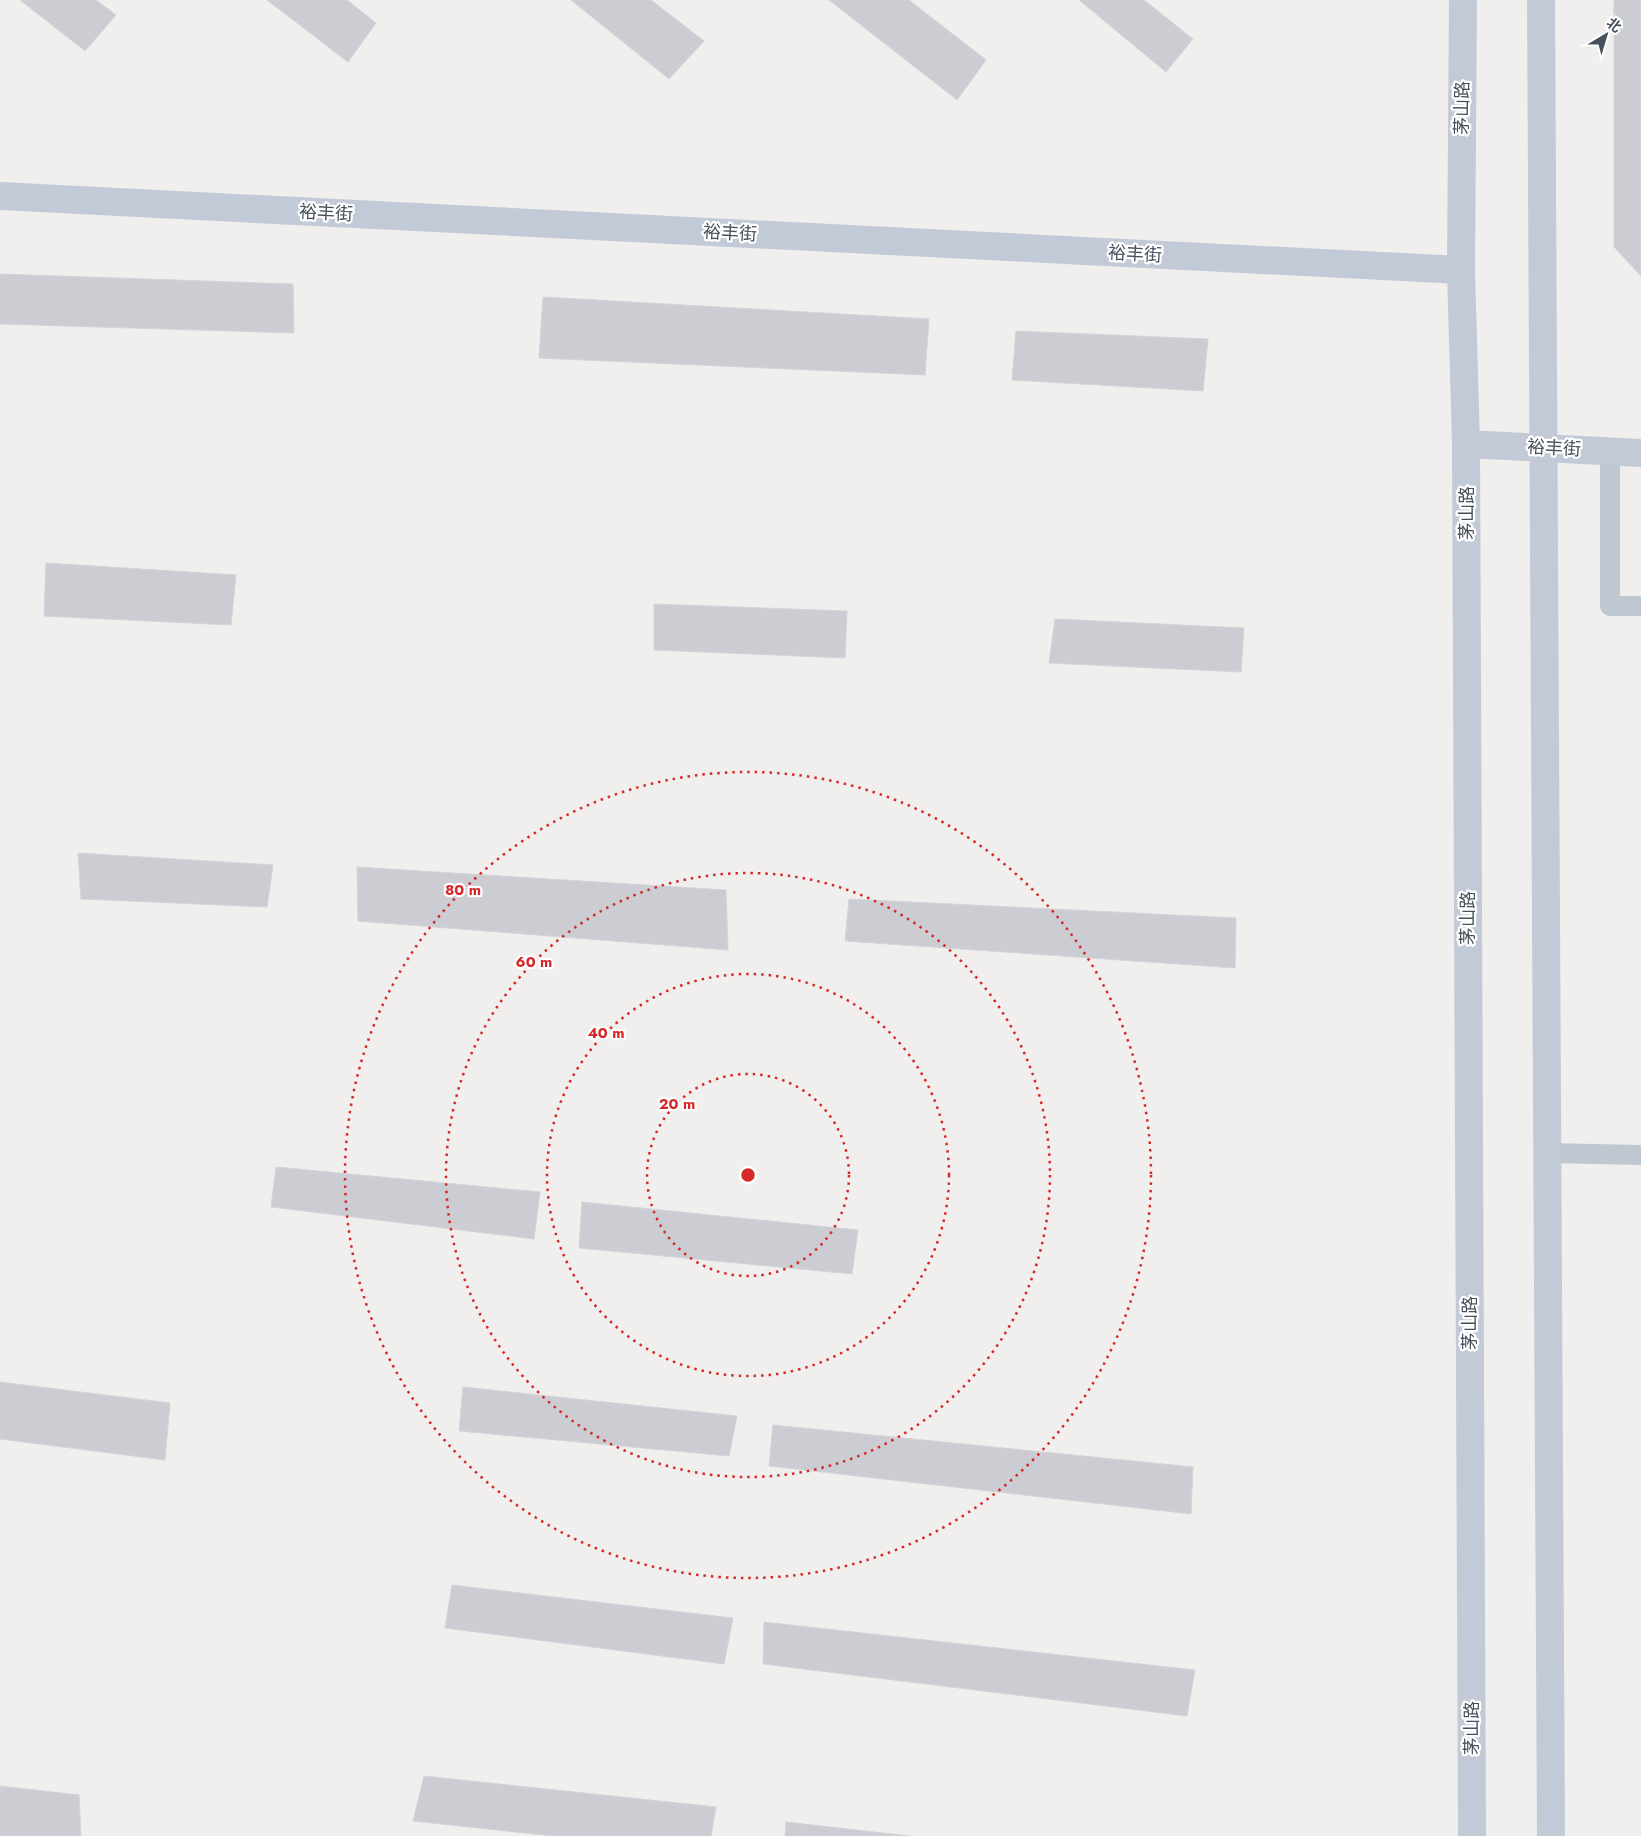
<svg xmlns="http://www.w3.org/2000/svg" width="1641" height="1836" font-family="Jost,'Noto Sans SC',sans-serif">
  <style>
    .building { fill: #cbcdd3; stroke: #d2d4da }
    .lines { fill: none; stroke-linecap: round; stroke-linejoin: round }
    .lane { stroke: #bfc7d0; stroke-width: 20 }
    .secondary { stroke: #c2c9d7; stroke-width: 28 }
    .ring { fill: none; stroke: #d62828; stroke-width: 2.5; stroke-dasharray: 2.5 5 }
    .labels { text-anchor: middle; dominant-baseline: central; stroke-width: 4.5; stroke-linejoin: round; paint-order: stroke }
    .street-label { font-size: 18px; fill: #47505b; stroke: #fff }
    .centre { fill: #d62828; stroke: #fff; stroke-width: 2.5 }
    .ring-label { font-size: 15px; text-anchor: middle; font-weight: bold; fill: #d62828; stroke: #fff; stroke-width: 4.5; stroke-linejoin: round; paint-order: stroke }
  </style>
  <rect width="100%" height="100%" fill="#f1efee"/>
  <path class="building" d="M 20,0 L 96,0 L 116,15 L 85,51 Z
    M 267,0 L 347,0 L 376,23 L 348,62 Z
    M 571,0 L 651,0 L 704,41 L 669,79 Z
    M 829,0 L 909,0 L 986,60 L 957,100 Z
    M 1079,0 L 1144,0 L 1193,39 L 1166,72 Z
    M 1614,0 L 1641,0 L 1641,276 L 1614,247 Z
    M 0,274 L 293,284 L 294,333 L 0,324 Z
    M 543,297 L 929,319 L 925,375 L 539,358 Z
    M 1016,331 L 1208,339 L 1203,391 L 1012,380 Z
    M 46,563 L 236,575 L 231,625 L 44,616 Z
    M 654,604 L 847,611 L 845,658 L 654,650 Z
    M 1055,619 L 1244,628 L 1241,672 L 1049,663 Z
    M 78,853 L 273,865 L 267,907 L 81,899 Z
    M 357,867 L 726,890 L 728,950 L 358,921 Z
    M 849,899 L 1236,918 L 1235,968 L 845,941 Z
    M 276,1167 L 540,1192 L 534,1239 L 271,1207 Z
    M 582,1202 L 858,1230 L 852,1274 L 579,1248 Z
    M 0,1382 L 170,1403 L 165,1460 L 0,1439 Z
    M 463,1387 L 737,1416 L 729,1456 L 459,1431 Z
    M 773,1425 L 1193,1467 L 1191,1514 L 769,1466 Z
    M 452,1585 L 733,1618 L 724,1664 L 445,1628 Z
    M 764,1622 L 1195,1670 L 1187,1716 L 763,1664 Z
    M 424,1776 L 716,1807 L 711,1836 L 553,1836 L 413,1821 Z
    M 0,1786 L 79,1795 L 81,1836 L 0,1836 Z
    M 786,1822 L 910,1836 L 785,1836 Z"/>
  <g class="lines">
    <path class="lane" d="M 1610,451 L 1610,606 L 1641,606
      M 1547,1153 L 1641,1155"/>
    <path class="secondary" d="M 1463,0 L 1461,270 L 1466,444 L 1472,1836
      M 1541,0 L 1551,1836
      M 0,196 L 1461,270
      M 1466,444 L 1641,453"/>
  </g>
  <g class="ring">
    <circle cx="748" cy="1175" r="101"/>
    <circle cx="748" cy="1175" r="201"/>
    <circle cx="748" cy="1175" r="302"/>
    <circle cx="748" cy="1175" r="403"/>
  </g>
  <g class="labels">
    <g class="street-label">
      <text transform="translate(1462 108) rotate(-89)">茅山路</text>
      <text transform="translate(326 213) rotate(3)">裕丰街</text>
      <text transform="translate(730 233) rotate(3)">裕丰街</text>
      <text transform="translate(1135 254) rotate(3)">裕丰街</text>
      <text transform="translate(1554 448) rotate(3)">裕丰街</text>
      <text transform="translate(1467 513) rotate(-90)">茅山路</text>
      <text transform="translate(1468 918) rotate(-90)">茅山路</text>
      <text transform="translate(1470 1323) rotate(-90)">茅山路</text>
      <text transform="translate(1472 1728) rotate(-90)">茅山路</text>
    </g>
  </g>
  <circle cx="748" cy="1175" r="8" class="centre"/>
  <g class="ring-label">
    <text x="463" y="895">80 m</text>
    <text x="534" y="967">60 m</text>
    <text x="606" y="1038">40 m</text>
    <text x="677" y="1109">20 m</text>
  </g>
  <g transform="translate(1606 35) rotate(38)" stroke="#ffffff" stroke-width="4" paint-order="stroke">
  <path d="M0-4L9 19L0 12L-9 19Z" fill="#47505b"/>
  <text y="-8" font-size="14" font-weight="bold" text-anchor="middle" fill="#47505b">北</text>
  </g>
</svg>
